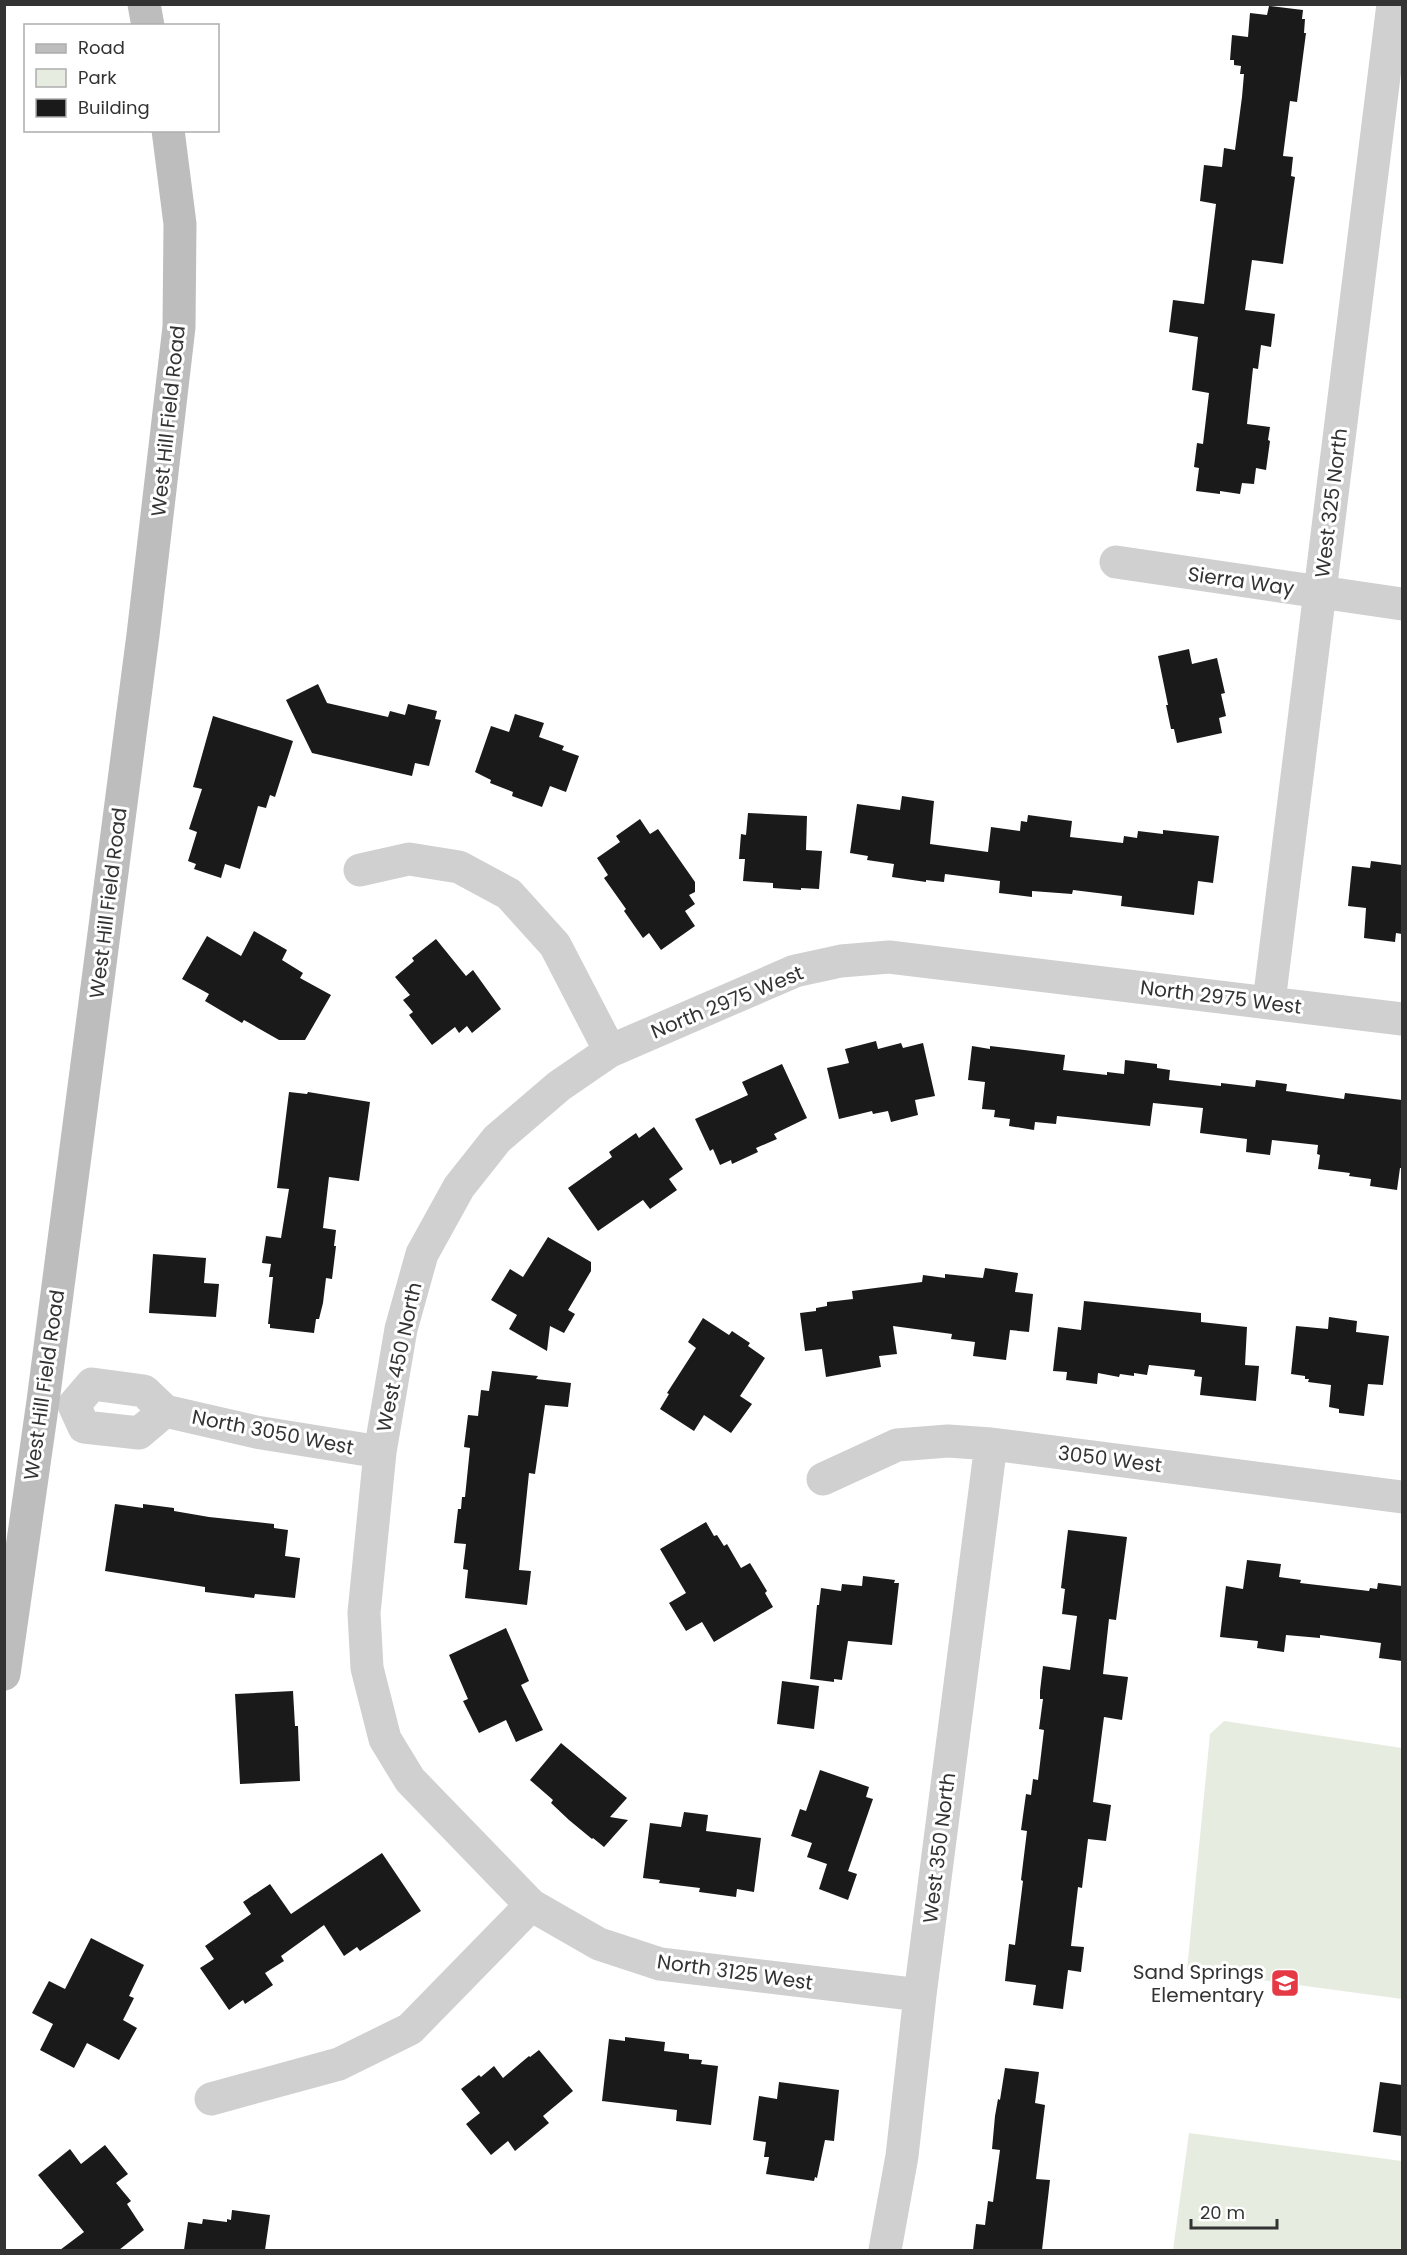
<svg xmlns="http://www.w3.org/2000/svg" width="1407" height="2255" font-family="Poppins,sans-serif">
  <style>
    .green { fill: #e6ecdf }
    .building { fill: #1a1a1a }
    .lines { fill: none; stroke-linecap: round; stroke-linejoin: round }
    .street { stroke: #d0d0d0; stroke-width: 33 }
    .secondary { stroke: #bdbdbd; stroke-width: 33 }
    .labels { text-anchor: middle; dominant-baseline: central; stroke-width: 6; stroke-linejoin: round; paint-order: stroke }
    .street-label { font-size: 20px; fill: #333; stroke: #fff }
    .poi-label { font-size: 20px; fill: #333; stroke: #fff; text-anchor: end }
  </style>
  <rect width="100%" height="100%" fill="#fff"/>
  <path class="green" d="M 1224,1721 L 1402,1748 L 1402,1999 L 1187,1970 L 1210,1734 Z
    M 1189,2133 L 1402,2161 L 1402,2250 L 1173,2250 Z"/>
  <path class="building" d="M 1269,6 L 1303,10 L 1302,19 L 1305,19 L 1304,33 L 1306,33 L 1297,102 L 1290,101 L 1283,156 L 1293,157 L 1291,176 L 1295,177 L 1283,264 L 1252,260 L 1245,310 L 1275,314 L 1271,347 L 1261,345 L 1258,369 L 1253,368 L 1247,424 L 1270,427 L 1268,440 L 1270,441 L 1266,470 L 1256,468 L 1254,484 L 1242,483 L 1240,494 L 1220,491 L 1220,494 L 1196,491 L 1199,468 L 1194,467 L 1197,443 L 1203,444 L 1209,393 L 1192,390 L 1198,337 L 1169,332 L 1173,300 L 1204,304 L 1216,204 L 1200,201 L 1204,165 L 1222,167 L 1224,148 L 1235,150 L 1242,97 L 1244,74 L 1240,74 L 1241,66 L 1234,65 L 1234,60 L 1230,60 L 1232,35 L 1248,37 L 1250,13 L 1267,15 Z
    M 1189,649 L 1192,664 L 1217,658 L 1225,693 L 1221,694 L 1226,716 L 1219,718 L 1222,733 L 1177,743 L 1174,729 L 1171,729 L 1166,705 L 1168,705 L 1158,656 Z
    M 318,684 L 327,703 L 388,717 L 390,711 L 405,715 L 408,704 L 437,711 L 435,719 L 441,720 L 429,766 L 415,763 L 412,776 L 312,753 L 286,700 Z
    M 515,714 L 544,723 L 539,737 L 564,746 L 562,750 L 579,756 L 566,792 L 550,786 L 542,807 L 512,796 L 513,792 L 490,783 L 491,780 L 475,772 L 491,726 L 509,732 Z
    M 213,716 L 293,741 L 275,797 L 270,795 L 266,808 L 258,806 L 240,869 L 225,864 L 221,878 L 194,869 L 196,864 L 188,861 L 197,832 L 189,829 L 202,789 L 193,787 Z
    M 902,796 L 934,801 L 930,844 L 988,852 L 991,827 L 1020,831 L 1021,821 L 1027,822 L 1028,815 L 1072,821 L 1070,837 L 1123,843 L 1124,836 L 1137,838 L 1138,831 L 1163,834 L 1163,830 L 1219,836 L 1213,883 L 1198,881 L 1194,915 L 1121,906 L 1122,896 L 1073,890 L 1072,894 L 1032,891 L 1032,897 L 999,893 L 1000,881 L 945,874 L 944,882 L 926,880 L 926,882 L 892,877 L 894,864 L 867,860 L 868,856 L 850,853 L 857,804 L 900,810 Z
    M 748,813 L 807,816 L 806,850 L 822,851 L 819,889 L 801,888 L 801,890 L 773,888 L 773,883 L 743,881 L 745,859 L 739,859 L 741,834 L 746,835 Z
    M 640,819 L 650,834 L 658,829 L 695,882 L 695,892 L 689,895 L 695,904 L 685,911 L 695,926 L 661,950 L 649,933 L 643,938 L 624,911 L 626,909 L 604,878 L 608,875 L 597,858 L 620,842 L 616,836 Z
    M 1371,861 L 1402,865 L 1402,934 L 1396,933 L 1395,942 L 1364,938 L 1366,908 L 1348,906 L 1352,866 L 1370,868 Z
    M 254,931 L 287,950 L 282,960 L 303,973 L 300,978 L 331,995 L 305,1040 L 279,1040 L 244,1020 L 242,1023 L 205,1001 L 209,994 L 182,979 L 207,936 L 241,956 Z
    M 436,939 L 466,976 L 473,970 L 501,1009 L 472,1033 L 467,1026 L 459,1033 L 455,1027 L 432,1045 L 409,1015 L 413,1012 L 403,1000 L 410,995 L 395,977 L 414,961 L 412,958 Z
    M 876,1041 L 878,1049 L 901,1043 L 903,1048 L 923,1043 L 935,1096 L 915,1100 L 918,1115 L 891,1122 L 888,1111 L 873,1114 L 872,1111 L 839,1119 L 827,1068 L 849,1063 L 845,1049 Z
    M 972,1046 L 990,1049 L 990,1046 L 1065,1055 L 1063,1070 L 1107,1075 L 1107,1072 L 1124,1074 L 1125,1060 L 1157,1064 L 1157,1068 L 1170,1070 L 1169,1080 L 1221,1086 L 1221,1083 L 1255,1087 L 1256,1080 L 1287,1084 L 1286,1091 L 1344,1099 L 1345,1093 L 1402,1100 L 1402,1168 L 1400,1168 L 1397,1190 L 1370,1186 L 1371,1179 L 1349,1176 L 1350,1173 L 1318,1169 L 1320,1155 L 1317,1154 L 1318,1145 L 1272,1140 L 1270,1155 L 1246,1152 L 1247,1139 L 1200,1133 L 1203,1108 L 1153,1103 L 1150,1126 L 1057,1116 L 1056,1124 L 1035,1122 L 1034,1130 L 1009,1126 L 1010,1119 L 994,1117 L 995,1110 L 982,1109 L 985,1082 L 968,1080 Z
    M 782,1064 L 807,1118 L 774,1134 L 777,1139 L 756,1148 L 758,1152 L 732,1164 L 731,1160 L 720,1165 L 713,1149 L 710,1151 L 695,1119 L 748,1095 L 742,1082 Z
    M 289,1092 L 307,1094 L 308,1092 L 370,1102 L 359,1181 L 329,1177 L 323,1228 L 336,1230 L 334,1246 L 336,1246 L 332,1279 L 326,1278 L 323,1303 L 319,1319 L 316,1319 L 314,1333 L 270,1328 L 270,1324 L 268,1324 L 273,1277 L 269,1277 L 271,1264 L 262,1263 L 266,1236 L 281,1238 L 289,1189 L 277,1188 Z
    M 654,1127 L 683,1169 L 669,1179 L 677,1190 L 650,1209 L 643,1200 L 598,1231 L 568,1188 L 612,1157 L 609,1152 L 636,1133 L 639,1138 Z
    M 548,1237 L 591,1262 L 591,1271 L 568,1310 L 575,1314 L 564,1333 L 550,1326 L 547,1351 L 509,1329 L 517,1315 L 491,1300 L 510,1269 L 523,1277 Z
    M 153,1254 L 206,1258 L 204,1283 L 219,1284 L 216,1317 L 149,1313 Z
    M 985,1268 L 1018,1273 L 1015,1292 L 1033,1294 L 1029,1332 L 1010,1330 L 1006,1360 L 973,1356 L 975,1342 L 951,1339 L 952,1334 L 893,1326 L 897,1354 L 879,1356 L 881,1367 L 826,1377 L 822,1349 L 805,1351 L 800,1313 L 816,1311 L 816,1308 L 827,1306 L 827,1302 L 853,1299 L 852,1291 L 922,1282 L 923,1275 L 945,1278 L 945,1274 L 983,1278 Z
    M 1084,1301 L 1201,1313 L 1201,1322 L 1247,1327 L 1245,1365 L 1259,1366 L 1256,1401 L 1200,1395 L 1202,1377 L 1194,1376 L 1195,1370 L 1149,1365 L 1147,1375 L 1134,1373 L 1134,1376 L 1120,1374 L 1119,1377 L 1098,1373 L 1097,1384 L 1066,1380 L 1067,1372 L 1053,1371 L 1058,1327 L 1081,1330 Z
    M 1329,1317 L 1357,1321 L 1356,1332 L 1389,1336 L 1383,1385 L 1368,1384 L 1364,1416 L 1339,1413 L 1339,1409 L 1329,1407 L 1331,1385 L 1308,1382 L 1309,1379 L 1305,1379 L 1305,1376 L 1291,1374 L 1296,1326 L 1328,1329 Z
    M 703,1318 L 729,1335 L 732,1331 L 750,1343 L 748,1346 L 765,1358 L 740,1396 L 752,1404 L 731,1433 L 704,1415 L 694,1431 L 660,1409 L 669,1394 L 667,1393 L 696,1348 L 688,1342 Z
    M 492,1371 L 538,1376 L 536,1379 L 571,1383 L 568,1407 L 545,1405 L 535,1474 L 529,1473 L 519,1570 L 531,1571 L 527,1605 L 465,1598 L 468,1570 L 463,1569 L 466,1544 L 454,1543 L 458,1509 L 461,1509 L 462,1497 L 465,1497 L 470,1448 L 464,1447 L 468,1415 L 478,1416 L 481,1390 L 489,1391 Z
    M 115,1504 L 143,1508 L 143,1504 L 174,1508 L 174,1511 L 209,1517 L 274,1524 L 274,1528 L 288,1530 L 285,1556 L 300,1558 L 295,1598 L 255,1594 L 254,1598 L 205,1592 L 205,1587 L 105,1571 Z
    M 706,1522 L 714,1536 L 717,1535 L 724,1546 L 727,1544 L 741,1568 L 750,1563 L 767,1591 L 765,1593 L 773,1607 L 714,1642 L 702,1622 L 686,1631 L 669,1603 L 686,1593 L 660,1549 Z
    M 1068,1530 L 1127,1537 L 1116,1620 L 1109,1619 L 1103,1674 L 1128,1677 L 1122,1720 L 1104,1717 L 1093,1802 L 1111,1805 L 1106,1841 L 1088,1839 L 1082,1888 L 1078,1887 L 1071,1946 L 1084,1947 L 1081,1972 L 1068,1970 L 1063,2009 L 1033,2005 L 1036,1985 L 1005,1981 L 1009,1944 L 1015,1945 L 1023,1881 L 1021,1880 L 1027,1831 L 1021,1830 L 1026,1794 L 1031,1795 L 1033,1779 L 1038,1780 L 1044,1730 L 1039,1729 L 1043,1699 L 1040,1699 L 1040,1691 L 1043,1666 L 1070,1670 L 1077,1616 L 1062,1614 L 1065,1589 L 1061,1588 Z
    M 1247,1560 L 1281,1564 L 1279,1577 L 1301,1580 L 1300,1583 L 1369,1591 L 1370,1588 L 1377,1589 L 1378,1583 L 1402,1586 L 1402,1661 L 1379,1658 L 1381,1643 L 1320,1635 L 1320,1638 L 1286,1635 L 1284,1652 L 1257,1648 L 1258,1641 L 1220,1637 L 1226,1586 L 1243,1589 Z
    M 863,1576 L 895,1580 L 894,1583 L 899,1583 L 892,1645 L 848,1641 L 842,1680 L 834,1679 L 834,1682 L 810,1679 L 817,1605 L 819,1605 L 821,1588 L 841,1591 L 842,1584 L 862,1586 Z
    M 506,1628 L 529,1681 L 521,1685 L 543,1730 L 516,1742 L 506,1720 L 479,1733 L 463,1701 L 468,1699 L 449,1655 Z
    M 782,1681 L 819,1686 L 814,1729 L 777,1724 Z
    M 293,1691 L 295,1726 L 298,1726 L 300,1781 L 240,1784 L 235,1694 Z
    M 561,1743 L 627,1798 L 610,1817 L 628,1820 L 604,1847 L 593,1838 L 592,1839 L 569,1820 L 551,1803 L 553,1800 L 530,1780 Z
    M 820,1770 L 869,1787 L 866,1797 L 873,1799 L 848,1871 L 857,1874 L 848,1900 L 819,1889 L 827,1864 L 807,1857 L 812,1843 L 791,1836 L 800,1809 L 806,1811 Z
    M 684,1812 L 708,1815 L 706,1831 L 761,1838 L 754,1892 L 737,1889 L 736,1897 L 699,1892 L 700,1888 L 659,1883 L 660,1880 L 643,1878 L 650,1823 L 681,1827 Z
    M 382,1853 L 421,1911 L 360,1951 L 357,1947 L 344,1956 L 324,1925 L 281,1956 L 284,1961 L 265,1973 L 273,1985 L 245,2004 L 243,2000 L 229,2010 L 200,1968 L 214,1959 L 205,1946 L 251,1914 L 243,1902 L 270,1884 L 291,1914 Z
    M 91,1938 L 144,1965 L 129,1996 L 134,1998 L 123,2020 L 137,2028 L 119,2060 L 87,2043 L 74,2068 L 40,2050 L 53,2024 L 32,2013 L 49,1981 L 65,1989 Z
    M 625,2037 L 665,2042 L 664,2051 L 689,2054 L 689,2059 L 702,2060 L 701,2064 L 718,2066 L 711,2125 L 676,2121 L 677,2110 L 602,2101 L 609,2039 L 625,2041 Z
    M 539,2050 L 573,2091 L 543,2116 L 549,2123 L 515,2151 L 508,2141 L 491,2155 L 466,2124 L 480,2113 L 461,2089 L 479,2075 L 481,2077 L 494,2066 L 503,2078 L 529,2056 L 530,2057 Z
    M 1005,2068 L 1039,2072 L 1035,2103 L 1045,2105 L 1036,2179 L 1050,2180 L 1042,2250 L 973,2250 L 976,2224 L 985,2225 L 988,2201 L 993,2202 L 1000,2150 L 992,2149 L 995,2116 L 998,2099 L 1000,2100 Z
    M 779,2082 L 839,2090 L 834,2141 L 825,2140 L 817,2178 L 815,2177 L 814,2181 L 766,2174 L 769,2157 L 764,2157 L 766,2142 L 753,2140 L 759,2096 L 777,2099 Z
    M 1380,2082 L 1402,2085 L 1402,2136 L 1373,2132 Z
    M 105,2145 L 128,2174 L 116,2183 L 131,2201 L 127,2204 L 144,2230 L 119,2250 L 60,2250 L 84,2232 L 38,2175 L 70,2149 L 81,2164 Z
    M 232,2210 L 270,2215 L 265,2250 L 184,2250 L 188,2222 L 202,2224 L 203,2219 L 227,2222 L 227,2219 L 231,2220 Z"/>
  <g class="lines">
    <path class="street" d="M 1116,562 L 1402,604
      M 360,870 L 409,859 L 459,867 L 509,894 L 555,945 L 610,1051 L 795,971 L 841,961 L 889,957 L 1402,1019
      M 1269,1002 L 1393,4
      M 610,1051 L 559,1086 L 497,1139 L 459,1187 L 422,1254 L 401,1329 L 380,1452 L 364,1613 L 367,1668 L 385,1739 L 410,1780 L 531,1905 L 599,1944 L 660,1964 L 920,1995
      M 74,1405 L 92,1384 L 144,1391 L 165,1411 L 256,1432 L 380,1452
      M 74,1405 L 84,1427 L 139,1433 L 165,1411
      M 823,1479 L 897,1445 L 948,1441 L 991,1444 L 1402,1497
      M 211,2099 L 339,2064 L 410,2029 L 531,1905
      M 885,2250 L 902,2156 L 920,1995 L 991,1444"/>
    <path class="secondary" d="M 144,4 L 148,26
      M 4,1674 L 43,1401 L 143,635 L 179,327 L 180,224 L 168,130"/>
  </g>
  <defs>
    <g id="school-square" transform="scale(1.5)"><rect x="-9" y="-9" width="18" height="18" rx="4" fill="#e63946" stroke="#fff"/><path d="M0-5L7-2L0 1L-7-2ZM-4 1L0 2.5L4 1V4Q0 6-4 4Z" fill="#fff"/></g>
  </defs>
  <g fill-rule="evenodd">
    <use href="#school-square" x="1285" y="1983"/>
  </g>
  <g class="labels">
    <g class="street-label">
      <text transform="translate(168 421) rotate(-84)">West Hill Field Road</text>
      <text transform="translate(1331 503) rotate(-83)">West 325 North</text>
      <text transform="translate(1241 581) rotate(8)">Sierra Way</text>
      <text transform="translate(108 903) rotate(-83)">West Hill Field Road</text>
      <text transform="translate(1221 997) rotate(7)">North 2975 West</text>
      <text transform="translate(727 1002) rotate(-22)">North 2975 West</text>
      <text transform="translate(399 1357) rotate(-78)">West 450 North</text>
      <text transform="translate(44 1385) rotate(-82)">West Hill Field Road</text>
      <text transform="translate(273 1432) rotate(11)">North 3050 West</text>
      <text transform="translate(1110 1459) rotate(7)">3050 West</text>
      <text transform="translate(939 1848) rotate(-83)">West 350 North</text>
      <text transform="translate(735 1972) rotate(8)">North 3125 West</text>
    </g>
    <g class="poi-label">
      <text x="1264" y="1972">Sand Springs<tspan x="1264" dy="23">Elementary</tspan></text>
    </g>
  </g>
  <rect width="1407" height="2255" fill="none" stroke="#333333" stroke-width="12"/>
  <rect x="24" y="24" width="195" height="108" fill="#ffffff" stroke="#adadad" stroke-width="1.5"/>
  <rect x="36" y="44" width="30" height="9" fill="#bdbdbd" stroke="#adadad" stroke-width="1.5"/>
  <text x="78" y="54" font-size="18" fill="#333333">Road</text>
  <rect x="36" y="69" width="30" height="18" fill="#e6ecdf" stroke="#adadad" stroke-width="1.5"/>
  <text x="78" y="84" font-size="18" fill="#333333">Park</text>
  <rect x="36" y="99" width="30" height="18" fill="#1a1a1a" stroke="#adadad" stroke-width="1.5"/>
  <text x="78" y="114" font-size="18" fill="#333333">Building</text>
  <path d="M1191 2219v9h86v-9" fill="none" stroke="#333333" stroke-width="3"/>
  <text x="1200" y="2219" font-size="18" fill="#333333" stroke="#ffffff" stroke-width="4.5" paint-order="stroke">20 m</text>
</svg>
